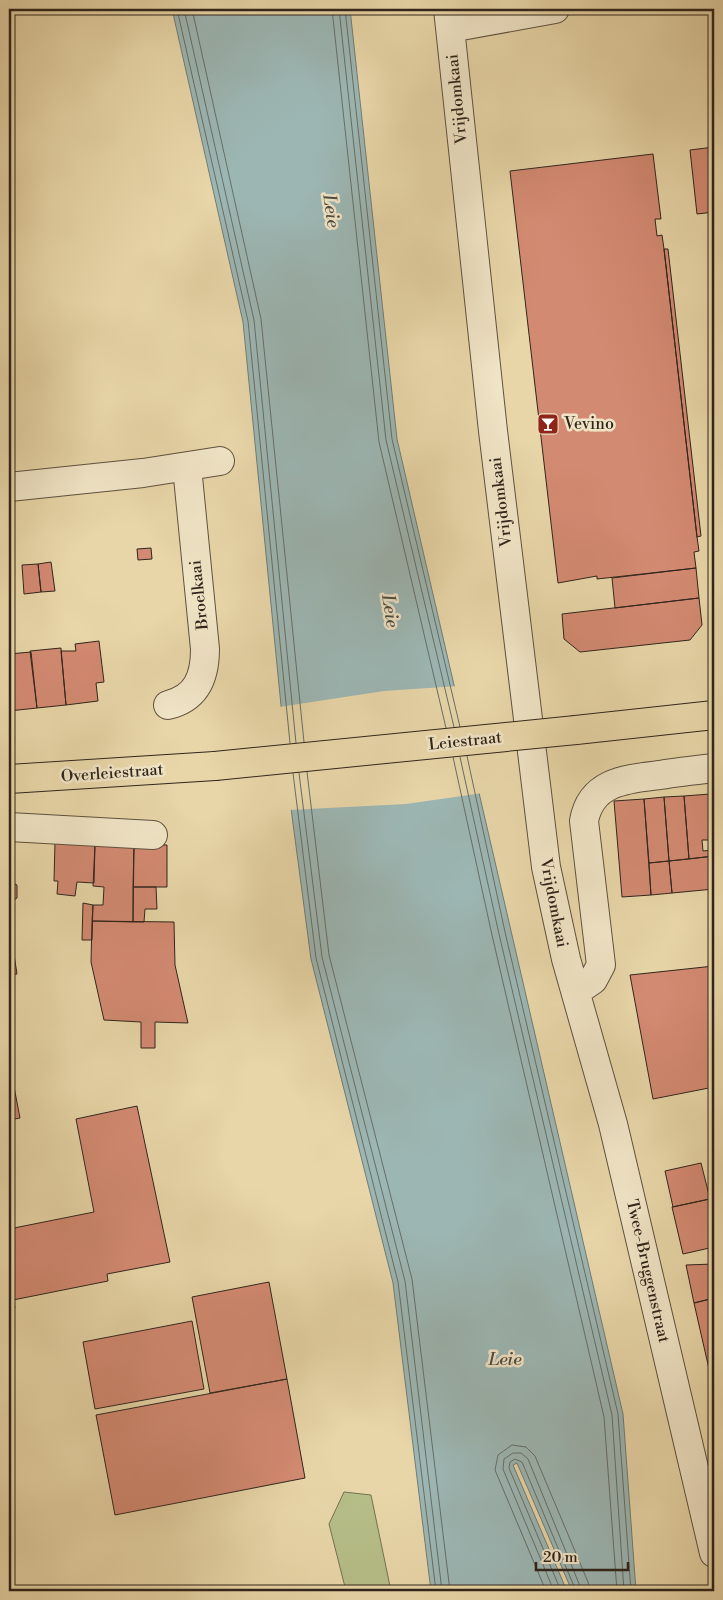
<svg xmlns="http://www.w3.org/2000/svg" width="723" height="1600" font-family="'Libre Bodoni',serif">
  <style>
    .green { fill: #b6be88; stroke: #737252 }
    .water { fill: #9cb6b3; stroke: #717c76 }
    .pier { fill: #e8d6a8 }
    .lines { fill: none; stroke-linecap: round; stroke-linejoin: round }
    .shore { stroke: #666e67; stroke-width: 1 }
    .building { fill: #d38a72; stroke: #30251b }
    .minor-casing { stroke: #5e513e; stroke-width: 30 }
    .major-casing { stroke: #30251b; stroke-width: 30 }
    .minor { stroke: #f0e4c6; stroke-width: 28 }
    .major { stroke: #e8d6a8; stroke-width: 28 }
    .major-bridge-casing { stroke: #30251b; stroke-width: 30; stroke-linecap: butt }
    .major-bridge { stroke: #e8d6a8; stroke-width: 28 }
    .labels { text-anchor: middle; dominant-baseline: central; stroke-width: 5; stroke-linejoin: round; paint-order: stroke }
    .street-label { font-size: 16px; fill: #30251b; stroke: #f0e4c6 }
    .poi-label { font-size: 16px; fill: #30251b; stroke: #f0e4c6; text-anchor: start }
    .water-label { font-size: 18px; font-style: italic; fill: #4b4941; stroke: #f0e4c6 }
  </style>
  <rect width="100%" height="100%" fill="#e8d6a8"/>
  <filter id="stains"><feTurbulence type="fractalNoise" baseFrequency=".004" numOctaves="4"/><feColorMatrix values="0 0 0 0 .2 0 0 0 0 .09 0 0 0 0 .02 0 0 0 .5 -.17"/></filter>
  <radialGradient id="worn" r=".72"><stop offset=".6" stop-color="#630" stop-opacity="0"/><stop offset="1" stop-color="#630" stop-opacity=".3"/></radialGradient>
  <path class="green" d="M 344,1492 L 371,1495 L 391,1591 L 346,1591 L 329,1524 Z"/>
  <path class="water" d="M 172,9 L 350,9 L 397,439 L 623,1414 L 636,1591 L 572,1591 L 517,1463 L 513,1465 L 567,1591 L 431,1591 L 393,1283 L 311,959 L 292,816 L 243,322 Z"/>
  <path class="pier" d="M 458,686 L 483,793 L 406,804 L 289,810 L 279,707 L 384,691 Z"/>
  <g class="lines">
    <path class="shore" d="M 177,9 L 248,321 L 290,743
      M 184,9 L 254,320 L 296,743
      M 192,9 L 261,319 L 304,742
      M 332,9 L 379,442 L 446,728
      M 339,9 L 386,440 L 454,727
      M 345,9 L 392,439 L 460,727
      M 467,756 L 505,932 L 618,1414 L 631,1591
      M 453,757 L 492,935 L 604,1417 L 617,1591
      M 460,757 L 499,934 L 612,1415 L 624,1591
      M 307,772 L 329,955 L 412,1279 L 450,1591
      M 293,773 L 316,958 L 398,1282 L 436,1591
      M 299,773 L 322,957 L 405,1281 L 442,1591
      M 546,1591 L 495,1470 L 498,1455 L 512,1445 L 526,1447 L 535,1456 L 588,1582 L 590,1591
      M 554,1591 L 503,1469 L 504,1459 L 513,1453 L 521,1453 L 528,1459 L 582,1591
      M 561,1591 L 509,1468 L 510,1462 L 515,1459 L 522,1462 L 576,1591"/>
  </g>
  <path class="building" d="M 714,147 L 714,212 L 697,214 L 690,150 Z
    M 653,154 L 661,219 L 655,219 L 657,236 L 662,235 L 664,249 L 697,537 L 699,551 L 694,552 L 696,568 L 597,579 L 597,576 L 558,583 L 510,171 Z
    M 664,249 L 668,249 L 701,536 L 697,537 Z
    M 151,548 L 152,559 L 138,560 L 137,549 Z
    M 51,562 L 55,591 L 41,592 L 38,564 Z
    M 38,564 L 41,592 L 24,594 L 22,565 Z
    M 696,568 L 699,598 L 615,608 L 612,578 Z
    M 699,598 L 702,625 L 690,640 L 580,652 L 564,639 L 562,614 Z
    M 99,641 L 104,682 L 96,683 L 98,701 L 66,705 L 61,651 L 76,651 L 75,644 Z
    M 61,648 L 66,705 L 37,708 L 30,651 Z
    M 31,652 L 37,708 L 9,711 L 9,654 Z
    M 714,793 L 714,856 L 710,794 Z
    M 710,794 L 713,840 L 702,840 L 703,851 L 713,850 L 714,856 L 689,859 L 684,796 Z
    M 684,796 L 689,859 L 669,861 L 664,797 Z
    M 664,797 L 669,861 L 649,863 L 644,799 Z
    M 644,799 L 651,895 L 622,897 L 614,801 Z
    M 9,841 L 13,845 L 11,882 L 17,885 L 17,898 L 12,901 L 12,905 L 9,905 Z
    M 55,842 L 95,844 L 94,883 L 77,882 L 75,896 L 57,894 L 58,881 L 54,881 Z
    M 95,844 L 134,845 L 133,922 L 92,921 L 93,905 L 103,905 L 104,887 L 93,886 Z
    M 134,845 L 167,845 L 167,887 L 133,887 Z
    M 714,856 L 714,889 L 672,893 L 669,861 Z
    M 669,861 L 672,893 L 651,895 L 649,863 Z
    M 133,887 L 156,887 L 157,909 L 145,909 L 144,922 L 133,922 Z
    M 83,903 L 93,905 L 92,940 L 82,940 Z
    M 92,921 L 174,922 L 175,965 L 188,1023 L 155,1022 L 155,1048 L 141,1048 L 141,1022 L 104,1020 L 91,962 Z
    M 9,922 L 17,974 L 9,975 Z
    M 714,966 L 714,1087 L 653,1099 L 630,975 Z
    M 14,1087 L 20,1118 L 9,1120 L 9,1088 Z
    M 137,1106 L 170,1262 L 107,1274 L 108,1281 L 13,1300 L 15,1308 L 9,1309 L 9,1229 L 94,1212 L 76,1119 Z
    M 701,1163 L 710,1199 L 673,1207 L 665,1171 Z
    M 714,1198 L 714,1247 L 683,1254 L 672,1207 Z
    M 714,1264 L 714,1298 L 694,1303 L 686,1265 Z
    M 269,1282 L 287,1379 L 210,1393 L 192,1297 Z
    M 714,1298 L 714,1391 L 694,1303 Z
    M 192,1321 L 204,1389 L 95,1409 L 83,1342 Z
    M 287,1379 L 305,1478 L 115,1515 L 96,1415 Z"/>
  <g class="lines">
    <g class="minor-casing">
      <path id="minor" d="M 448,9 L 493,431 L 546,867 L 566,959 L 613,1124 L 714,1553
        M 450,28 L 555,9
        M 9,487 L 143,473 L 220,461
        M 168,705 C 197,698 205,677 205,649 L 187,467
        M 9,827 L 153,835
        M 577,991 L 593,980 L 601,965 L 584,821 C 591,781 627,779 660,775 C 678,772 696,770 714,768"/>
    </g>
    <g class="major-casing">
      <path id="major" d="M 576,730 L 714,715
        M 9,779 L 215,766"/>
    </g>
    <use href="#minor" class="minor"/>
    <use href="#major" class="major"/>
    <g class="major-bridge-casing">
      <path id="major-bridge" d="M 215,766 L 576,730"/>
    </g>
    <use href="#major-bridge" class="major-bridge"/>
  </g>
  <defs>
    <g id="bar-square" transform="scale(1.125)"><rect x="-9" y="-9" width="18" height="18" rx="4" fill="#8f2418" stroke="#f0e4c6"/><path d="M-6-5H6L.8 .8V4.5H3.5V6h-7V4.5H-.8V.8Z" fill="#fff"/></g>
  </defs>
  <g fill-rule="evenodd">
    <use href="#bar-square" x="548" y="424"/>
  </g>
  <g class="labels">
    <g class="street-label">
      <text transform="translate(457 99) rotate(-96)">Vrijdomkaai</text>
      <text transform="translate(501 502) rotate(-97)">Vrijdomkaai</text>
      <text transform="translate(199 595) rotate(-96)">Broelkaai</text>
      <text transform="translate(465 741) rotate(-6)">Leiestraat</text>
      <text transform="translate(112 773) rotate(-4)">Overleiestraat</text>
      <text transform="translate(554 903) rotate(79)">Vrijdomkaai</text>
      <text transform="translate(648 1271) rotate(77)">Twee-Bruggenstraat</text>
    </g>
    <g class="poi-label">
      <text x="564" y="424">Vevino</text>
    </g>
    <g class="water-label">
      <text transform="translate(331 211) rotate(82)">Leie</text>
      <text transform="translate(390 611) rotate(81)">Leie</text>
      <text x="505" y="1359">Leie</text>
    </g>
  </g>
  <rect width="723" height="1600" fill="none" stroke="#e8d6a8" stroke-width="30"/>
  <rect x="10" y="10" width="703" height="1580" fill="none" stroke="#30251b" stroke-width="2.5"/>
  <rect x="15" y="15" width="693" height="1570" fill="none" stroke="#30251b"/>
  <path d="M536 1562v8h92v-8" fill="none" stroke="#30251b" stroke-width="2.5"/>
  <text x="543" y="1562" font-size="15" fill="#30251b" stroke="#f0e4c6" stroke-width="4" paint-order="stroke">20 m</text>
  <rect width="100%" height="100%" filter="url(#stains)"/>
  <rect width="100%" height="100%" fill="url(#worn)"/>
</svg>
